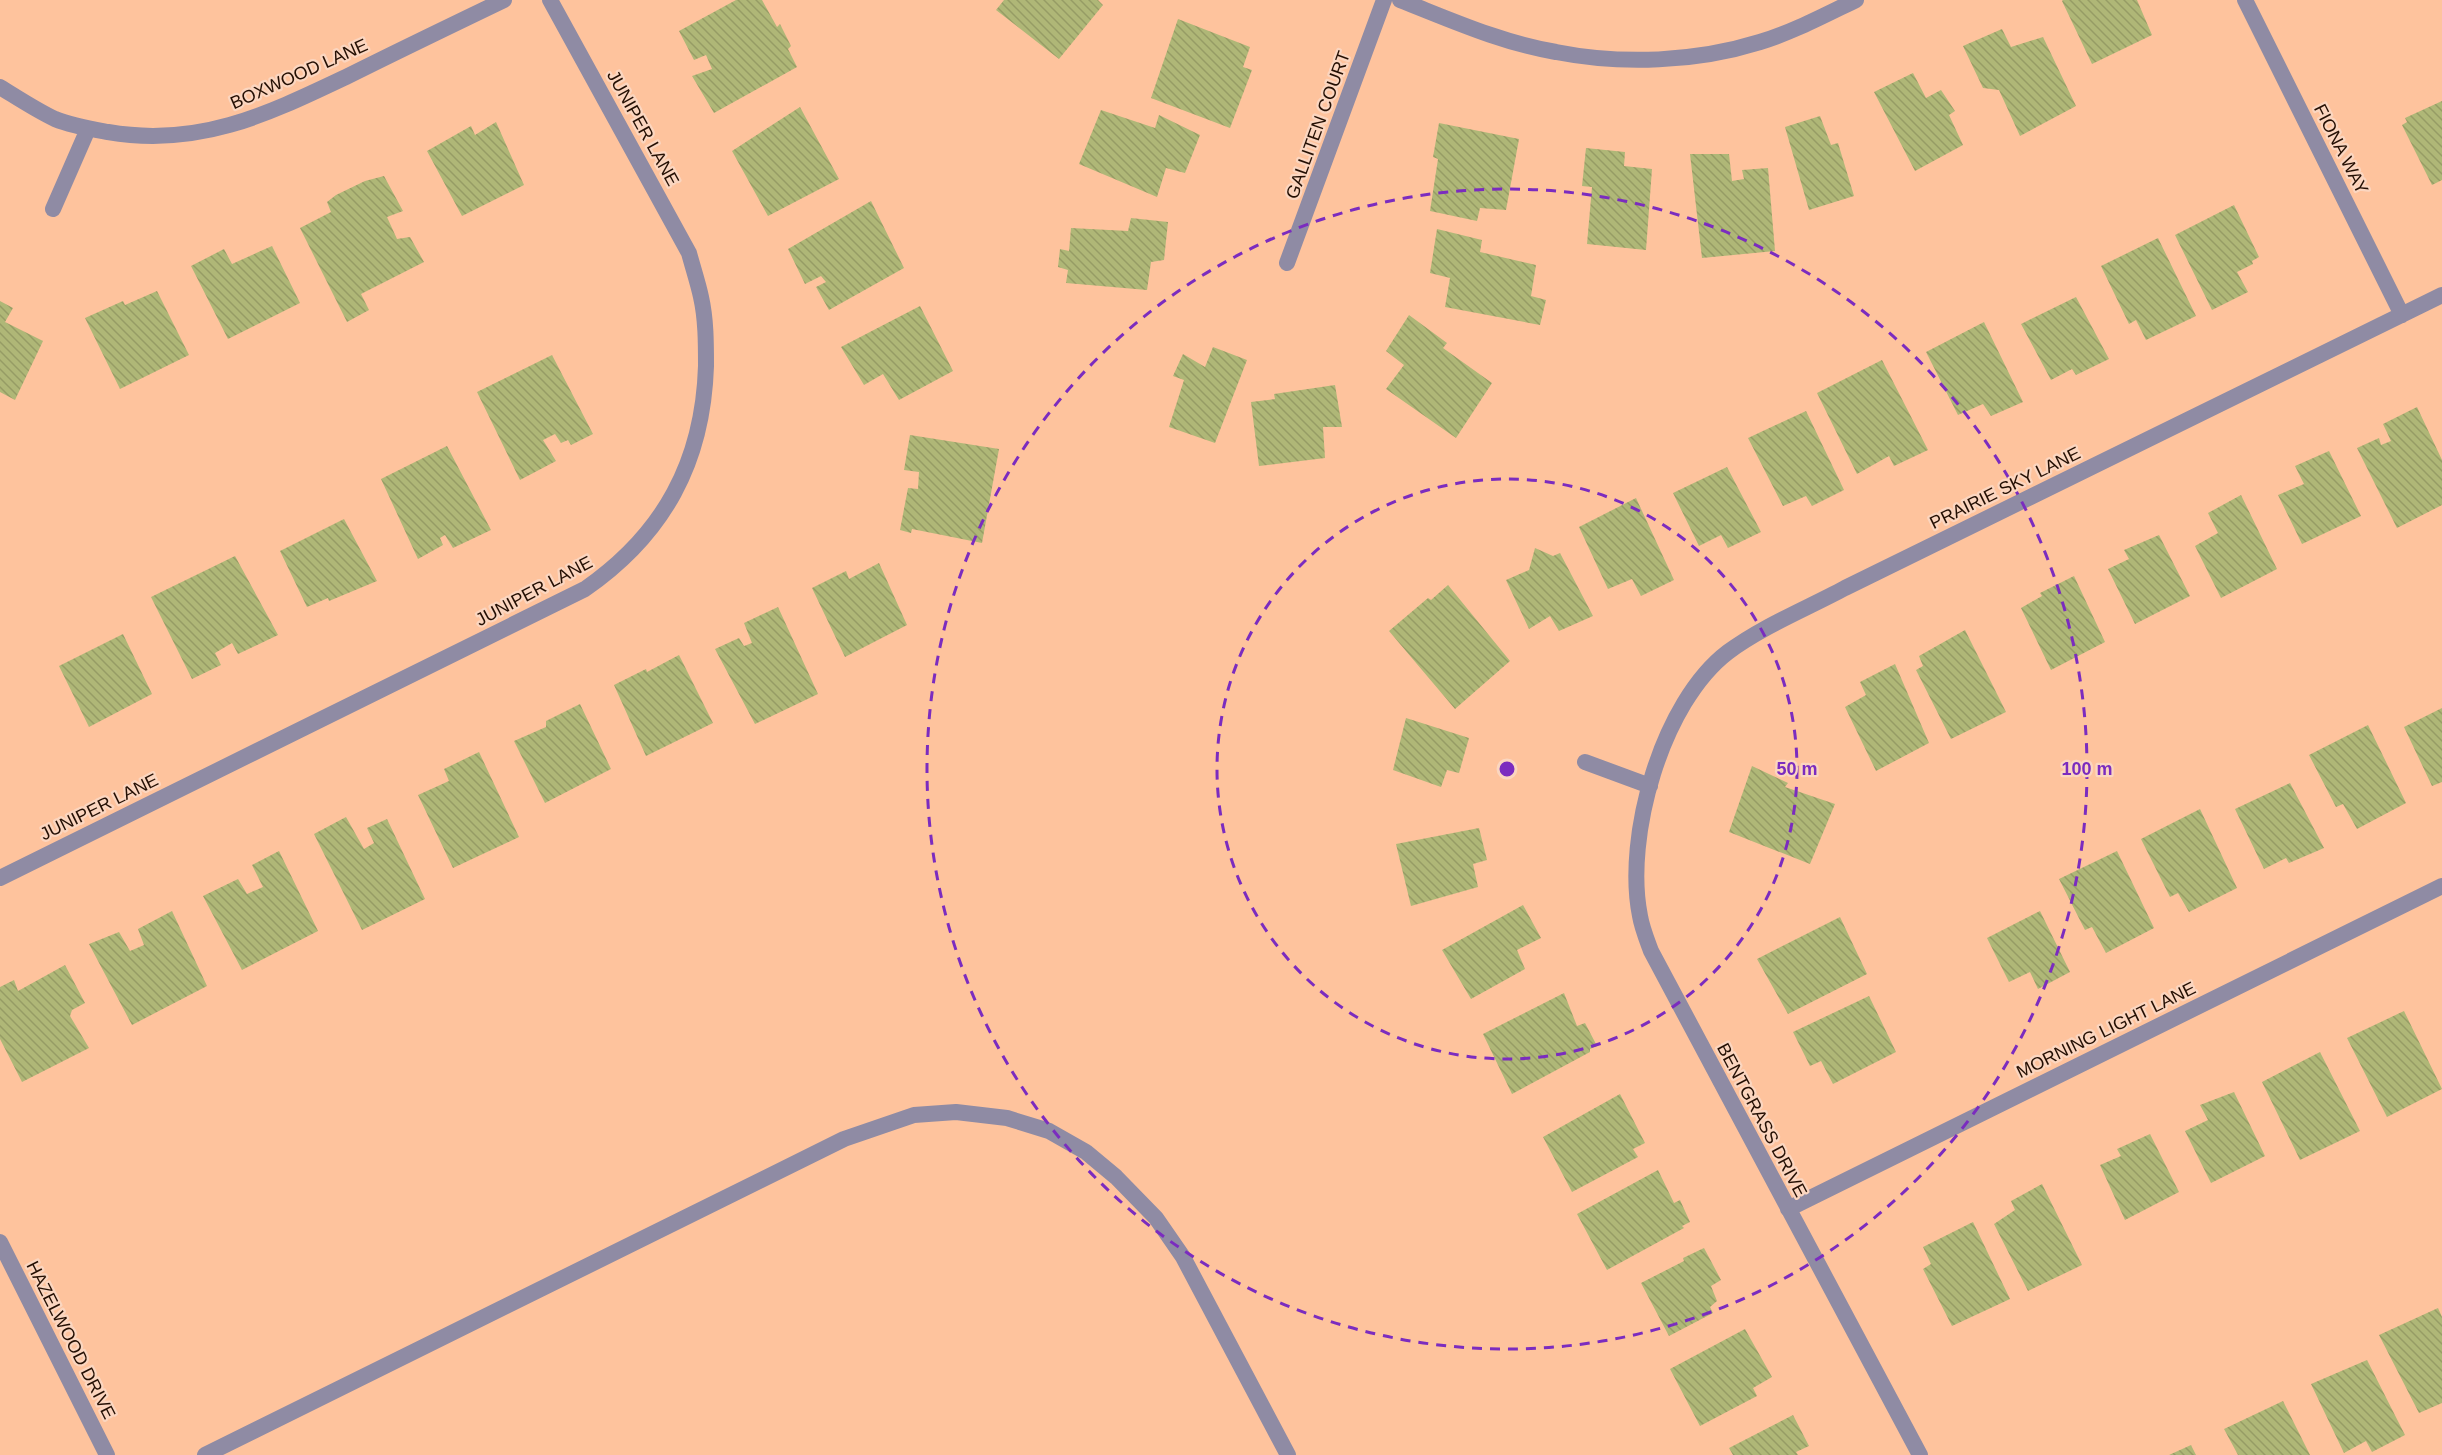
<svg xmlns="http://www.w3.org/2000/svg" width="2442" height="1455" font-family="Helvetica,sans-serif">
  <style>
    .building { fill: url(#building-back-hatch) }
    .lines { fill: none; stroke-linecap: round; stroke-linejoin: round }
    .minor { stroke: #8f8ba4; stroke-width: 16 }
    .ring { fill: none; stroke: #7b2cbf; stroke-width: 3; stroke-dasharray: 10 8 }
    .labels { text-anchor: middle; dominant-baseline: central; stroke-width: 4.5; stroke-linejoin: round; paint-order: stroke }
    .street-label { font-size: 18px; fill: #240f03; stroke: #fbd6c0 }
    .centre { fill: #7b2cbf; stroke: #fbd6c0; stroke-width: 3 }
    .ring-label { font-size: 18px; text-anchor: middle; font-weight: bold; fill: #7b2cbf; stroke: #fbd6c0; stroke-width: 4.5; stroke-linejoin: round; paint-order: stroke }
  </style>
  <defs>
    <pattern id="building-back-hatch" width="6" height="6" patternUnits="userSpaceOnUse" patternTransform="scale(1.5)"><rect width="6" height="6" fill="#afb777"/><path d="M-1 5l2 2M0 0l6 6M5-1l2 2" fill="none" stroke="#969c65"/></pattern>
  </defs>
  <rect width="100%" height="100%" fill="#fec39d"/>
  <path class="building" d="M 736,0 L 762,0 L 777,27 L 780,24 L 791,46 L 788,49 L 797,67 L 714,113 L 692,76 L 712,69 L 706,55 L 694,60 L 679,31 Z
    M 1004,0 L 1098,0 L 1103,5 L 1059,59 L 996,10 Z
    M 2063,0 L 2137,0 L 2152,35 L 2092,64 L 2062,1 Z
    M 1178,19 L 1250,47 L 1243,67 L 1252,70 L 1230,128 L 1151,98 Z
    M 2002,29 L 2011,47 L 2043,37 L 2076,106 L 2020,136 L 1999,90 L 1983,88 L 1963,46 Z
    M 1913,73 L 1926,98 L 1941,90 L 1955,111 L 1949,115 L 1963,145 L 1915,171 L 1874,92 Z
    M 2442,101 L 2442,180 L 2432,185 L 2402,125 L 2407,122 L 2405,118 Z
    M 800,107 L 839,179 L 768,216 L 732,151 Z
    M 1101,110 L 1155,128 L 1159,115 L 1200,135 L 1185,173 L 1166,168 L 1157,197 L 1079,164 Z
    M 1820,116 L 1831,145 L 1838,143 L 1854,196 L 1809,210 L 1785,127 Z
    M 496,122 L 524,185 L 462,216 L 427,151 L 471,126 L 475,135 Z
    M 1439,123 L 1519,139 L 1506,210 L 1480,208 L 1477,221 L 1430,211 L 1438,159 L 1433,157 Z
    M 1586,148 L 1625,152 L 1624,166 L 1652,169 L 1646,250 L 1587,244 L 1592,187 L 1582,186 Z
    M 1690,154 L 1729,154 L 1732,181 L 1744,179 L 1742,170 L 1768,168 L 1775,251 L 1702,258 Z
    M 384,176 L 403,211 L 387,217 L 397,239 L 410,237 L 424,262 L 361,294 L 369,310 L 347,322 L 300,228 L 331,212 L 327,202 L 336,195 L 365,181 Z
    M 871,201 L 904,268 L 829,310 L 816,287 L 826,282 L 821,276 L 805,284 L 788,249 Z
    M 2234,205 L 2259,257 L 2252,261 L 2253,264 L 2237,272 L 2248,292 L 2212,310 L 2175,235 Z
    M 1131,218 L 1168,222 L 1164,260 L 1151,262 L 1147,290 L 1066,283 L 1068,270 L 1058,267 L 1060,249 L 1069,251 L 1071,228 L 1128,231 Z
    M 1437,229 L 1482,240 L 1480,252 L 1536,265 L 1531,296 L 1546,300 L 1540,325 L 1445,307 L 1450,278 L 1430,273 Z
    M 2158,238 L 2196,316 L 2146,340 L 2136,320 L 2129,324 L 2101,266 Z
    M 272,246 L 300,303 L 228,339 L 191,266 L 224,249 L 232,264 Z
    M 157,291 L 189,355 L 120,389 L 85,318 L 123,301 L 125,305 Z
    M 2076,297 L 2109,359 L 2076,375 L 2072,369 L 2051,380 L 2021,324 Z
    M 0,301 L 13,308 L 5,322 L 43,341 L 15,400 L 0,392 Z
    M 920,306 L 953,371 L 899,400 L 883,374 L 864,385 L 841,347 Z
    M 1409,315 L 1447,343 L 1443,348 L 1492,383 L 1456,438 L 1386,389 L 1404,365 L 1386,351 Z
    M 1984,322 L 2023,402 L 1991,416 L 1983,404 L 1958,415 L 1926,352 Z
    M 1213,347 L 1247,360 L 1215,443 L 1169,427 L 1184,380 L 1173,376 L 1183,354 L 1205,367 Z
    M 552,355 L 593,434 L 571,445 L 568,440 L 561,443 L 555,434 L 543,440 L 556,461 L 520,480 L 477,392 Z
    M 1882,360 L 1928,450 L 1894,466 L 1889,456 L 1857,474 L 1817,393 Z
    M 1335,385 L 1342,427 L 1323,427 L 1325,458 L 1259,466 L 1251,402 L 1275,399 L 1274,394 Z
    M 2417,407 L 2442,460 L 2442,505 L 2397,528 L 2357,448 L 2379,438 L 2381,445 L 2391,441 L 2383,424 Z
    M 1806,411 L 1844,490 L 1812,506 L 1806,496 L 1783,506 L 1748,438 Z
    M 910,435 L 999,449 L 982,543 L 912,529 L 911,533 L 900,530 L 908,488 L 918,489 L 919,472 L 904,470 Z
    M 447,446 L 491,530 L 453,548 L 445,535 L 440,538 L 443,545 L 418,559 L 381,479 Z
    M 2329,451 L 2361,516 L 2302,544 L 2278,495 L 2304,484 L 2295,466 Z
    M 1727,467 L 1761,532 L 1728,548 L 1721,535 L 1699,546 L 1673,493 Z
    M 2241,495 L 2277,569 L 2221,598 L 2195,546 L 2218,533 L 2208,513 Z
    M 1636,498 L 1674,580 L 1641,596 L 1632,579 L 1608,589 L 1579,527 Z
    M 344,519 L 377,581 L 329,601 L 328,598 L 307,607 L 280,551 Z
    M 2159,535 L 2190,596 L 2135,624 L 2108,569 L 2129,559 L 2124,550 Z
    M 1535,548 L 1553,556 L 1560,553 L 1593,616 L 1559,631 L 1550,616 L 1529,629 L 1506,580 L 1529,570 Z
    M 235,556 L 278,635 L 238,654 L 232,643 L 215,653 L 221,665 L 192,679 L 151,597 Z
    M 879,563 L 907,625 L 845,657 L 812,588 L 846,571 L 849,579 Z
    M 2074,576 L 2105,642 L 2051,670 L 2021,608 L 2042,596 L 2040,593 Z
    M 1448,585 L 1510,661 L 1455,709 L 1389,631 L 1428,598 L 1431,600 Z
    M 778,607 L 818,694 L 755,724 L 715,649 L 739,638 L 744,646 L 752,643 L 744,623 Z
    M 1965,630 L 2006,712 L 1951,739 L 1916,670 L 1923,666 L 1919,656 Z
    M 123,634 L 152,694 L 89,727 L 59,666 Z
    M 679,655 L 713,723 L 646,756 L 614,685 L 646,669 L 647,672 Z
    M 1895,664 L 1929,743 L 1876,771 L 1845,707 L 1866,695 L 1860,682 Z
    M 580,704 L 611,769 L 545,803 L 514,741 L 546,727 L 546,721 Z
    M 2442,708 L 2442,782 L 2432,786 L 2404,727 Z
    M 1406,718 L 1469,738 L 1459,773 L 1447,770 L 1441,787 L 1393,770 Z
    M 2368,725 L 2406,803 L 2357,829 L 2343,804 L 2336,807 L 2309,755 Z
    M 479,752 L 519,837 L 453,868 L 418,795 L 449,781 L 444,769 Z
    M 1752,766 L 1788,783 L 1785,787 L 1835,804 L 1810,864 L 1729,832 Z
    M 2290,783 L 2324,848 L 2289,863 L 2286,858 L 2264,869 L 2235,809 Z
    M 2200,809 L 2237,888 L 2189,912 L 2178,893 L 2170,897 L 2141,839 Z
    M 346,817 L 364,849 L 374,843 L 367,828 L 387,819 L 425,899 L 362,930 L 314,834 Z
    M 1479,828 L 1487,860 L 1473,864 L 1478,887 L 1411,906 L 1396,844 Z
    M 279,851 L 318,931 L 242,970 L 203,896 L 238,879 L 247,894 L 263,887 L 252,865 Z
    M 2117,851 L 2154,928 L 2106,953 L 2092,927 L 2085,930 L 2059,879 Z
    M 1523,905 L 1541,938 L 1517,950 L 1525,969 L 1471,999 L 1442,950 Z
    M 172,911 L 207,986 L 132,1025 L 89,944 L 119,932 L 130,951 L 144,945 L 138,929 Z
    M 2040,911 L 2070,972 L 2038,989 L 2030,972 L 2009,982 L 1987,938 Z
    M 1840,917 L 1867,974 L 1788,1014 L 1757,959 Z
    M 65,965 L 85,1003 L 72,1010 L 70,1016 L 89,1048 L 22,1082 L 0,1039 L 0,987 L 14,980 L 18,991 Z
    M 1564,993 L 1577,1026 L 1585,1023 L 1597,1046 L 1590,1049 L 1590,1052 L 1512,1094 L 1483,1034 Z
    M 1869,996 L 1896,1052 L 1833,1084 L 1821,1061 L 1810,1066 L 1793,1032 Z
    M 2404,1011 L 2442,1089 L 2387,1117 L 2347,1038 Z
    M 2320,1052 L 2360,1131 L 2300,1160 L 2262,1082 Z
    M 2234,1092 L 2265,1156 L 2211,1183 L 2185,1131 L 2208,1120 L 2200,1105 Z
    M 1620,1094 L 1645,1143 L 1633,1149 L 1638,1157 L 1572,1192 L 1543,1137 Z
    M 2150,1134 L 2179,1192 L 2125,1220 L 2100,1165 L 2121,1156 L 2117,1149 Z
    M 1658,1170 L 1674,1203 L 1680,1200 L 1690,1222 L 1682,1226 L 1684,1228 L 1607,1270 L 1577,1214 Z
    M 2042,1184 L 2082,1265 L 2028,1291 L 1994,1224 L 2015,1210 L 2011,1201 Z
    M 1973,1222 L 2010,1299 L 1952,1326 L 1923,1269 L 1931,1264 L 1923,1247 Z
    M 1704,1248 L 1721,1280 L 1711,1286 L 1717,1301 L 1710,1307 L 1713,1313 L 1669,1336 L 1641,1283 L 1684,1261 L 1683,1258 Z
    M 2438,1308 L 2442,1317 L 2442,1403 L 2419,1413 L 2379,1335 Z
    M 1745,1329 L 1772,1377 L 1753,1388 L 1757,1396 L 1700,1426 L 1670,1369 Z
    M 2367,1360 L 2405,1435 L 2372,1452 L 2366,1441 L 2344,1453 L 2311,1384 Z
    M 2283,1401 L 2310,1455 L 2238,1455 L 2224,1429 Z
    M 1793,1415 L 1809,1446 L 1796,1452 L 1798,1455 L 1733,1455 L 1729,1448 Z
    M 2191,1445 L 2196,1455 L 2169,1455 Z"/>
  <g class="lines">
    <path class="minor" d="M 1400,0 C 1451,20 1502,43 1556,52 C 1622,65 1696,62 1760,42 C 1793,32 1825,15 1856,0
      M 2245,0 L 2402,315
      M 0,87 C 18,98 36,110 55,119 C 72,126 91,129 108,132 C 199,148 268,114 348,76 C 400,50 452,25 504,0
      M 53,209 L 88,129
      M 1287,263 L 1384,0
      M 1585,762 L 1650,786
      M 0,878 L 585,589 C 664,534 703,462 706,366 C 706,343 706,319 701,297 C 698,283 693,268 689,253 L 550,0
      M 1788,1209 L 2442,886
      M 0,1242 L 107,1455
      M 205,1455 L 844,1139 L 914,1115 L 956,1112 L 1007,1118 L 1049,1131 L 1086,1152 L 1116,1177 L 1156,1218 L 1183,1257 L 1288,1455
      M 1920,1455 L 1651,951 C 1647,940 1642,928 1640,916 C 1624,837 1662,702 1728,652 C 1763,626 1806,609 1845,588 L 2442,295"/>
  </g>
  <g class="ring">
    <circle cx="1507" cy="769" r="290"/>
    <circle cx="1507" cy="769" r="580"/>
  </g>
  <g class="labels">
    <g class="street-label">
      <text transform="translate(299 74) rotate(-24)">BOXWOOD LANE</text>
      <text transform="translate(1318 125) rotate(-70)">GALLITEN COURT</text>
      <text transform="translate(643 128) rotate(61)">JUNIPER LANE</text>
      <text transform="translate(2341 149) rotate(63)">FIONA WAY</text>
      <text transform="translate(2005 488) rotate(-26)">PRAIRIE SKY LANE</text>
      <text transform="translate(534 591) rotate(-28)">JUNIPER LANE</text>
      <text transform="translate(99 807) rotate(-26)">JUNIPER LANE</text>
      <text transform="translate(2106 1030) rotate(-26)">MORNING LIGHT LANE</text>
      <text transform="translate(1762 1120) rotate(62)">BENTGRASS DRIVE</text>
      <text transform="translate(71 1340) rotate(63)">HAZELWOOD DRIVE</text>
    </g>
  </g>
  <circle cx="1507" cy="769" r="9" class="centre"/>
  <g class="ring-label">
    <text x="1797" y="775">50 m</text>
    <text x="2087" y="775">100 m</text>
  </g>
</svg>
